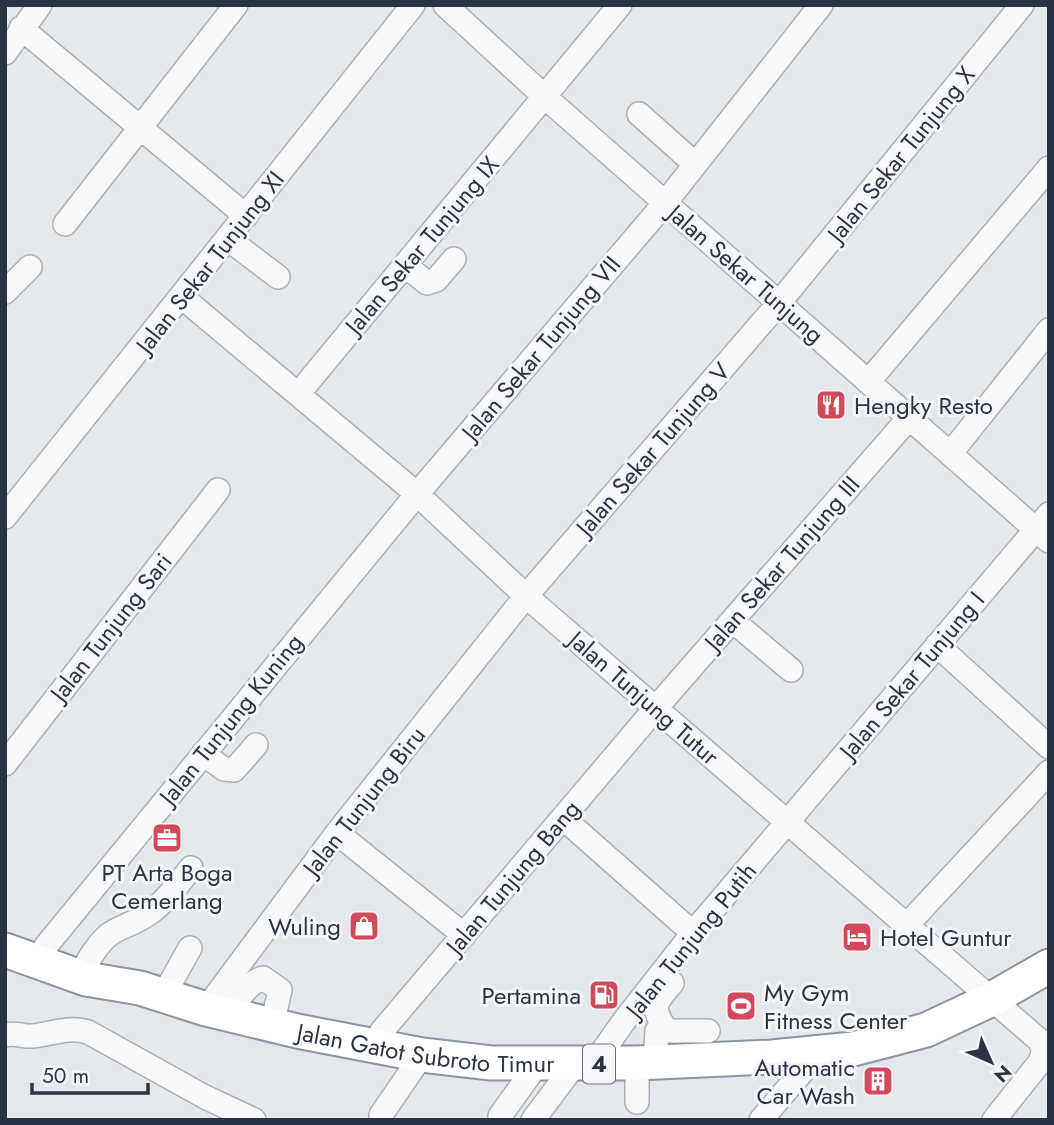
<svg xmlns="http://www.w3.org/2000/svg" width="1054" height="1125" font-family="Jost,sans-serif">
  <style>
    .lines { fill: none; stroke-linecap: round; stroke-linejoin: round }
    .minor-casing { stroke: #a9aeb7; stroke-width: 26 }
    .highway-casing { stroke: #8b94a3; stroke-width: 37 }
    .minor { stroke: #f7f8fa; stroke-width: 23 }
    .highway { stroke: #fff; stroke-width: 33 }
    .labels { text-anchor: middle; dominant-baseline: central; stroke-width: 6; stroke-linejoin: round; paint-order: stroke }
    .shield { fill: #f4f6f9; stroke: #676e7b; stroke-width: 2 }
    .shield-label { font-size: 23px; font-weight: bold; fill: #2b3445 }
    .street-label { font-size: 24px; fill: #2b3445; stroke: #f4f6f9 }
    .poi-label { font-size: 24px; fill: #2b3445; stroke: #f4f6f9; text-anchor: start }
  </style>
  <rect width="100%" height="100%" fill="#e4e7ec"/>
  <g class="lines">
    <g class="minor-casing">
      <path id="minor" d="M 445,5 L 545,97 L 1049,541
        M 21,28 L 246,216
        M 5,53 L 40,5
        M 639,114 L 695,164
        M 65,224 L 236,5
        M 228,239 L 278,277
        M 405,265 L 427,283 L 436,280 L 454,259
        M 5,292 L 30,267
        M 183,298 L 417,494 L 526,596 L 1039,1040 L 1044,1050 L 1040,1062 L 994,1120
        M 868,382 L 1049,168
        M 299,393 L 620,5
        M 950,454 L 1049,330
        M 5,517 L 413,5
        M 733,621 L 791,670
        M 937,645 L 1049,747
        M 203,754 L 224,769 L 234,770 L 256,745
        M 5,764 L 218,490
        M 563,818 L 693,933
        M 337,833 L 464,935
        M 906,926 L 1049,772
        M 46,946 L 417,494 L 665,203 L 821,5
        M 88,961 C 112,921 120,934 151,912 C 167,900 179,883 191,868
        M 163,996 L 190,948
        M 206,1009 L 337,833 L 526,596 L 779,303 L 1022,5
        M 230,1014 C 238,1000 247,983 263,978 L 280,990 L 272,1025
        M 666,1030 C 650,1005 655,1004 672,983
        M 5,1035 C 16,1032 23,1037 33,1036 C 52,1034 69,1026 88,1032 L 205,1097 L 254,1120
        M 373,1046 L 382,1031 L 655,709 L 909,418
        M 655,1062 L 657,1031 L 708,1031
        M 637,1063 L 637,1102
        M 599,1064 L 602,1052 L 627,1017 L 693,933 L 1049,514
        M 381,1115 L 422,1055
        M 500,1116 L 538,1063
        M 533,1120 L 575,1064
        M 761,1120 L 818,1053"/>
    </g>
    <g class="highway-casing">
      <g id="highway">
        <path id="s1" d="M 5,950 L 86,979 L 140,988 L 206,1009 L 297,1031 L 422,1055 L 491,1063 L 637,1063 L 772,1057 L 853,1049 L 926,1030 L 990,1000 L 1049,966"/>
      </g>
    </g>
    <use href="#minor" class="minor"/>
    <use href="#highway" class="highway"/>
  </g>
  <defs>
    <g id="restaurant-square" transform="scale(1.575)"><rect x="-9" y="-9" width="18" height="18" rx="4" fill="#d1495b" stroke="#f4f6f9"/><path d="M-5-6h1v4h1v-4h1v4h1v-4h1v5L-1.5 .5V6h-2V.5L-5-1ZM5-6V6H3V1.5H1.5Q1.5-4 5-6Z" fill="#fff"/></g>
    <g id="office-square" transform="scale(1.575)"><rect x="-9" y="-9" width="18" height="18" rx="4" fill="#d1495b" stroke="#f4f6f9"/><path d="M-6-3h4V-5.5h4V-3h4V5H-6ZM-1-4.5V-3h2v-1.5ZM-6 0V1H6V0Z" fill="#fff"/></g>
    <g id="shop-square" transform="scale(1.575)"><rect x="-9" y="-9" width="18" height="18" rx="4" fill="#d1495b" stroke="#f4f6f9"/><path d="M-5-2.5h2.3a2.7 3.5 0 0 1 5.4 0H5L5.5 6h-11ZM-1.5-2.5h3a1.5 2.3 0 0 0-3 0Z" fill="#fff"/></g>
    <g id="hotel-square" transform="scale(1.575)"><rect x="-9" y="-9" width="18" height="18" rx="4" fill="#d1495b" stroke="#f4f6f9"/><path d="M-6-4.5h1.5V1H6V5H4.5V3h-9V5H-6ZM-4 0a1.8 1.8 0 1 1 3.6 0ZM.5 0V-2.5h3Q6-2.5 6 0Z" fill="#fff"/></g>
    <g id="fuel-square" transform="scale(1.575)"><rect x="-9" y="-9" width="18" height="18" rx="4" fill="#d1495b" stroke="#f4f6f9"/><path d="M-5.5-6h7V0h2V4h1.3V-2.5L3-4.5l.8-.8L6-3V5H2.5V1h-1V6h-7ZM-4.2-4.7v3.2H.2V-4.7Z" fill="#fff"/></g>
    <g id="stadium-square" transform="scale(1.575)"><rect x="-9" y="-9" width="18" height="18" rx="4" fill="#d1495b" stroke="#f4f6f9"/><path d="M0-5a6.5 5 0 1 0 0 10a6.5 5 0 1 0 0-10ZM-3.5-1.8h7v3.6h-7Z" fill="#fff"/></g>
    <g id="building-square" transform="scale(1.575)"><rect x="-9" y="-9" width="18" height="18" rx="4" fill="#d1495b" stroke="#f4f6f9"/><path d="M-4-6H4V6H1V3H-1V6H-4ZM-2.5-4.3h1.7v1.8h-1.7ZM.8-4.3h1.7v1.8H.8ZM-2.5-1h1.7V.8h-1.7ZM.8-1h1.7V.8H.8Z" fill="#fff"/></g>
  </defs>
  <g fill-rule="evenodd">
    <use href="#restaurant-square" x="831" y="405"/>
    <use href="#office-square" x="167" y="838"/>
    <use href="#shop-square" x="364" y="926"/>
    <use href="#hotel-square" x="857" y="937"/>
    <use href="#fuel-square" x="604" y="995"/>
    <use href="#stadium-square" x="741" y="1006"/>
    <use href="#building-square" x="878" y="1081"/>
  </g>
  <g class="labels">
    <rect class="shield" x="583" y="1044.5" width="32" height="39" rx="5"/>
    <g class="shield-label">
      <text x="599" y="1064">4</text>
    </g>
    <g class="street-label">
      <text transform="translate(901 154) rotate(-51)">Jalan Sekar Tunjung X</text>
      <text transform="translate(422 245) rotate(-50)">Jalan Sekar Tunjung IX</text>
      <text transform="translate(210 262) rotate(-52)">Jalan Sekar Tunjung XI</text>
      <text transform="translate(746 274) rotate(41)">Jalan Sekar Tunjung</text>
      <text transform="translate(541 348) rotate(-50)">Jalan Sekar Tunjung VII</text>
      <text transform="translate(653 449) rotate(-49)">Jalan Sekar Tunjung V</text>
      <text transform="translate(782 563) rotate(-49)">Jalan Sekar Tunjung III</text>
      <text transform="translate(111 627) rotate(-52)">Jalan Tunjung Sari</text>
      <text transform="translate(912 675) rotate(-50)">Jalan Sekar Tunjung I</text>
      <text transform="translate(644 698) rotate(41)">Jalan Tunjung Tutur</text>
      <text transform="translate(231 719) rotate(-51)">Jalan Tunjung Kuning</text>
      <text transform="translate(364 801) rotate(-52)">Jalan Tunjung Biru</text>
      <text transform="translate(513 877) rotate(-50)">Jalan Tunjung Bang</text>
      <text transform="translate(691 940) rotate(-51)">Jalan Tunjung Putih</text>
      <text stroke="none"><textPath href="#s1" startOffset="434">Jalan Gatot Subroto Timur</textPath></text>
    </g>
    <g class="poi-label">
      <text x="854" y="405">Hengky Resto</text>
      <text x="167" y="872" text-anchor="middle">PT Arta Boga<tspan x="167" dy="28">Cemerlang</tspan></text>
      <text x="341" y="926" text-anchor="end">Wuling</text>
      <text x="880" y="937">Hotel Guntur</text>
      <text x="764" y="992">My Gym<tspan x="764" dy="28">Fitness Center</tspan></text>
      <text x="581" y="995" text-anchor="end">Pertamina</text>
      <text x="855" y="1067" text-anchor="end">Automatic<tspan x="855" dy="28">Car Wash</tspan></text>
    </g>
  </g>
  <rect width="1054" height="1125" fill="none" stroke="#2b3445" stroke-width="14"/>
  <g transform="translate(991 1062) rotate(135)" stroke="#f4f6f9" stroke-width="5" paint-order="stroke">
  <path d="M0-5L12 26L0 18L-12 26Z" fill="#2b3445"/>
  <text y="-10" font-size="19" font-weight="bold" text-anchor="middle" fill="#2b3445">N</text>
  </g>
  <path d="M32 1083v10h116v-10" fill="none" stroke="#2b3445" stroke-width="3.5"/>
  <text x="42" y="1083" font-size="21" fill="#2b3445" stroke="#f4f6f9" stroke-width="5" paint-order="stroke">50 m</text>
</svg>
